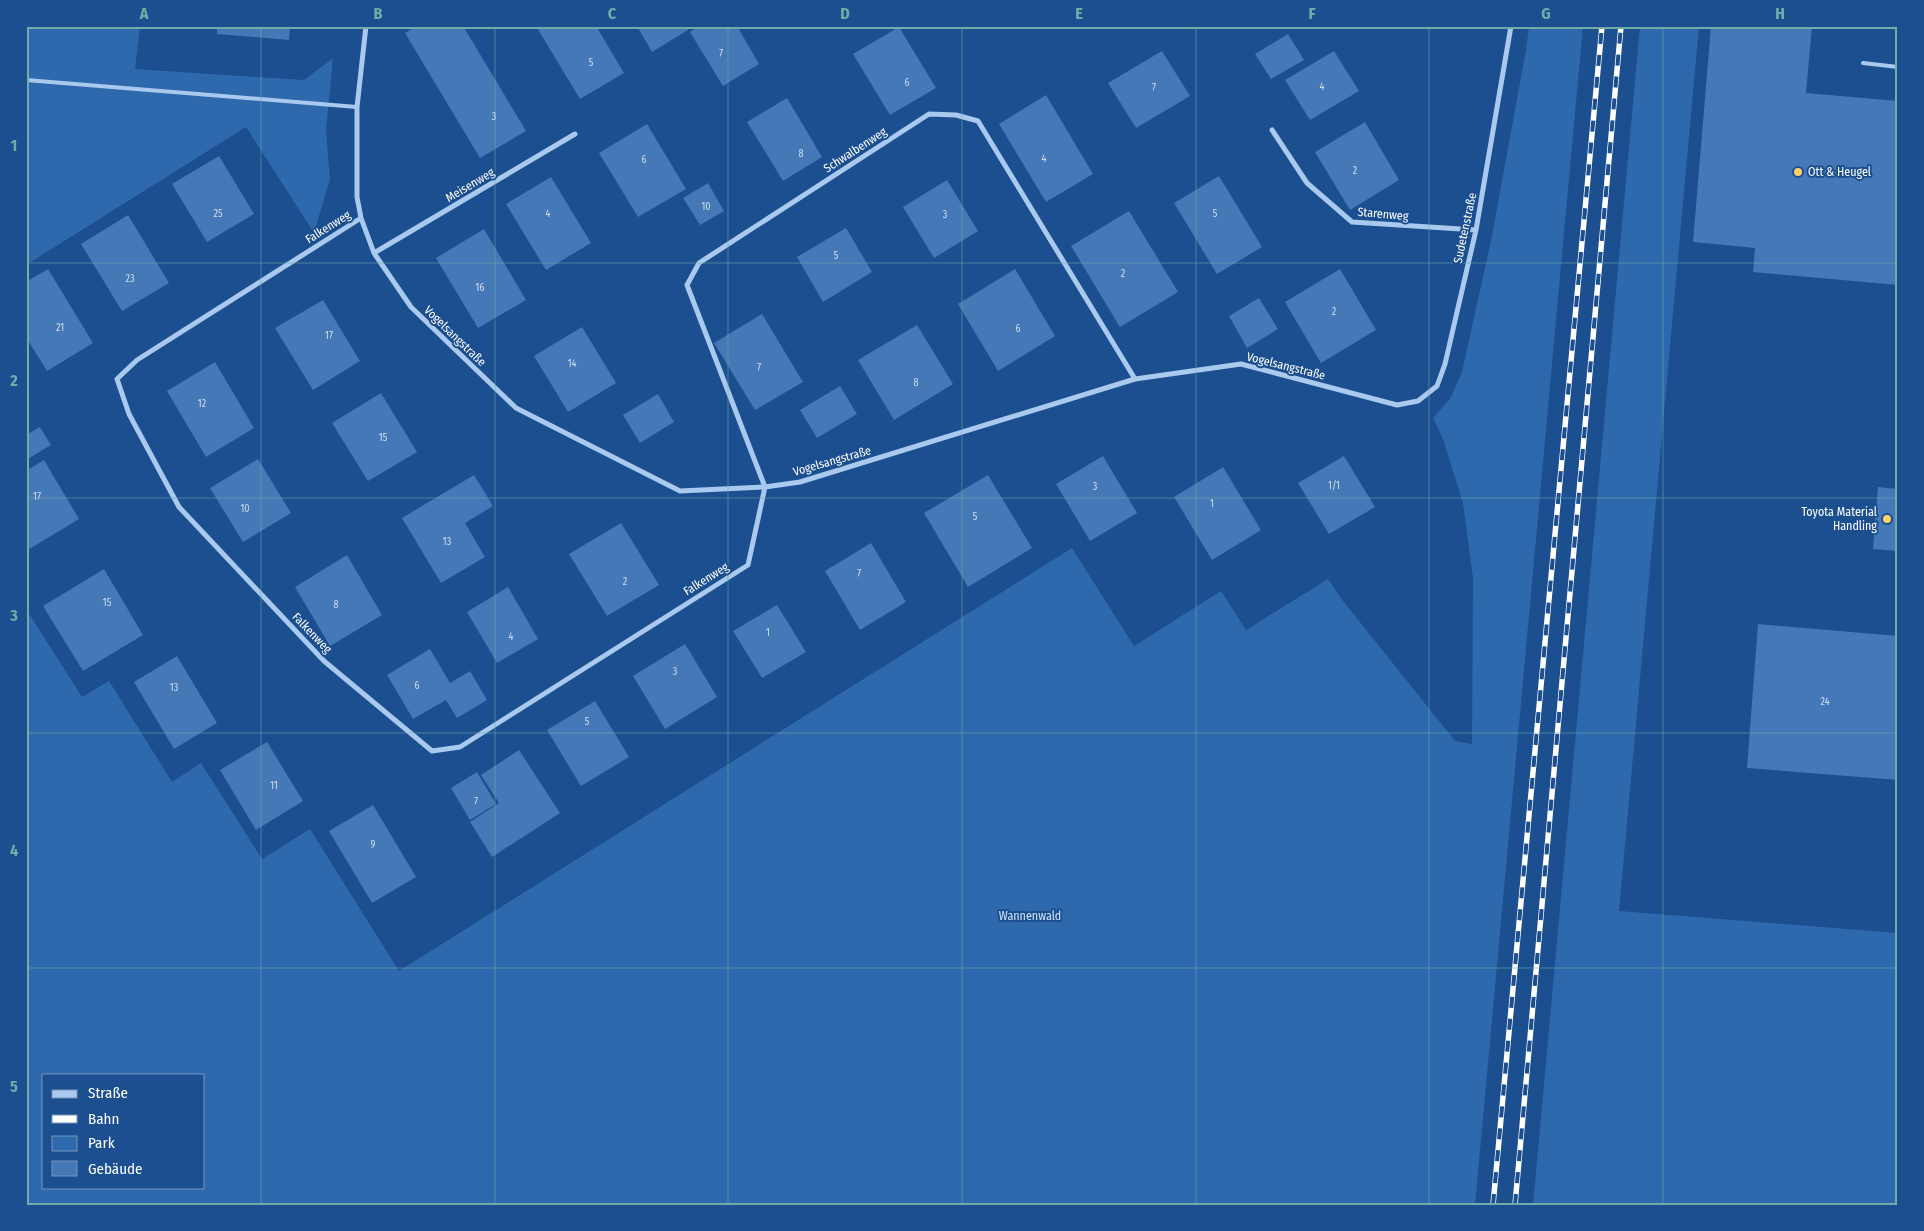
<svg xmlns="http://www.w3.org/2000/svg" width="1924" height="1231" font-family="'Fira Sans Condensed',sans-serif">
  <style>
    .green { fill: #2e69ad; fill-rule: evenodd }
    .building { fill: #4478b7 }
    .lines { fill: none; stroke-linecap: round; stroke-linejoin: round }
    .service { stroke: #a9c9ee; stroke-width: 4 }
    .minor { stroke: #a9c9ee; stroke-width: 5 }
    .rail-casing { stroke: #fff; stroke-width: 5.5 }
    .rail { stroke: #1b4f8f; stroke-width: 4; stroke-dasharray: 11; stroke-linecap: butt }
    .grid { fill: none; stroke: #6fada8; stroke-width: 1; stroke-opacity: 0.55 }
    .poi-dot { fill: #ffd166; stroke: #1b4f8f; stroke-width: 2 }
    .labels { text-anchor: middle; dominant-baseline: central; stroke-width: 4; stroke-linejoin: round; paint-order: stroke }
    .number-label { font-size: 10px; fill: #d0dded }
    .street-label { font-size: 12px; fill: #fff; stroke: #1b4f8f }
    .poi-label { font-size: 12px; fill: #fff; stroke: #1b4f8f; text-anchor: start }
    .park-label { font-size: 12px; fill: #cfe3fa; stroke: #1b4f8f }
    .neatline { fill: none; stroke: #6fada8; stroke-width: 2 }
    .grid-label { font-size: 16px; text-anchor: middle; font-weight: bold; fill: #6fada8 }
  </style>
  <rect width="100%" height="100%" fill="#1b4f8f"/>
  <path class="green" d="M 26,26 L 140,26 L 135,69 L 304,80 L 333,58 L 326,130 L 330,179 L 314,233 L 246,127 L 26,265 Z
    M 1529,26 L 1583,26 L 1475,1205 L 26,1205 L 26,609 L 82,697 L 109,681 L 172,782 L 201,763 L 262,859 L 310,829 L 399,971 L 1072,548 L 1134,646 L 1221,591 L 1246,630 L 1328,579 L 1343,601 L 1455,741 L 1472,744 L 1473,578 L 1463,503 L 1443,439 L 1433,418 L 1450,399 L 1462,372 L 1492,236 L 1526,50 ZM 44,1075 L 204,1075 L 204,1187 L 44,1187 Z
    M 1640,26 L 1699,26 L 1619,911 L 1898,933 L 1898,1205 L 1533,1205 Z"/>
  <path class="building" d="M 217,26 L 290,26 L 289,40 L 217,34 Z
    M 417,26 L 463,26 L 526,131 L 480,158 L 405,33 Z
    M 536,26 L 596,26 L 624,73 L 580,99 Z
    M 637,26 L 686,26 L 688,30 L 652,52 Z
    M 699,26 L 737,26 L 759,64 L 723,86 L 690,32 Z
    M 1711,26 L 1812,26 L 1806,93 L 1898,101 L 1898,285 L 1753,272 L 1755,248 L 1693,242 Z
    M 899,27 L 936,88 L 890,115 L 853,54 Z
    M 1288,34 L 1304,60 L 1271,79 L 1255,54 Z
    M 1162,51 L 1190,96 L 1136,128 L 1108,83 Z
    M 1334,51 L 1359,91 L 1310,120 L 1285,80 Z
    M 1046,95 L 1093,174 L 1046,202 L 999,124 Z
    M 787,98 L 822,157 L 783,181 L 747,122 Z
    M 1365,122 L 1399,180 L 1350,210 L 1315,152 Z
    M 647,124 L 686,189 L 638,217 L 599,153 Z
    M 219,156 L 254,214 L 207,242 L 172,184 Z
    M 1219,176 L 1262,247 L 1217,274 L 1174,203 Z
    M 551,177 L 591,243 L 546,270 L 506,204 Z
    M 947,180 L 978,231 L 934,258 L 903,207 Z
    M 708,183 L 724,211 L 700,225 L 683,198 Z
    M 1129,211 L 1178,292 L 1120,327 L 1071,246 Z
    M 128,215 L 169,283 L 122,311 L 81,244 Z
    M 846,228 L 872,272 L 823,302 L 797,257 Z
    M 484,229 L 526,300 L 478,328 L 436,258 Z
    M 48,269 L 93,343 L 47,371 L 26,337 L 26,282 Z
    M 1015,269 L 1055,336 L 998,371 L 958,304 Z
    M 1340,269 L 1376,330 L 1321,363 L 1285,302 Z
    M 1259,298 L 1278,329 L 1247,348 L 1229,316 Z
    M 323,300 L 360,361 L 313,390 L 275,328 Z
    M 762,314 L 803,382 L 755,410 L 714,343 Z
    M 917,325 L 953,384 L 894,420 L 858,360 Z
    M 582,327 L 616,383 L 568,412 L 534,356 Z
    M 215,362 L 254,428 L 206,457 L 167,391 Z
    M 840,386 L 857,414 L 817,438 L 800,410 Z
    M 381,393 L 417,452 L 368,481 L 332,423 Z
    M 658,394 L 674,422 L 640,443 L 623,415 Z
    M 40,427 L 51,445 L 26,460 L 26,435 Z
    M 1103,456 L 1137,513 L 1090,541 L 1056,484 Z
    M 1344,456 L 1375,507 L 1329,534 L 1298,483 Z
    M 258,459 L 291,513 L 243,542 L 210,488 Z
    M 44,460 L 79,519 L 26,551 L 26,471 Z
    M 1223,467 L 1261,530 L 1212,560 L 1174,497 Z
    M 474,475 L 493,506 L 465,523 L 485,557 L 441,583 L 402,518 Z
    M 988,475 L 1032,548 L 968,587 L 924,513 Z
    M 1878,487 L 1898,489 L 1898,551 L 1873,549 Z
    M 621,523 L 659,585 L 607,616 L 569,554 Z
    M 871,543 L 906,602 L 860,630 L 825,571 Z
    M 347,555 L 382,615 L 330,646 L 295,587 Z
    M 104,569 L 143,635 L 83,671 L 43,606 Z
    M 508,587 L 538,639 L 497,663 L 467,612 Z
    M 777,605 L 806,652 L 762,678 L 733,631 Z
    M 1758,624 L 1898,636 L 1898,780 L 1747,768 Z
    M 685,644 L 717,697 L 665,729 L 633,676 Z
    M 430,649 L 450,683 L 470,671 L 487,700 L 457,718 L 446,700 L 413,719 L 387,675 Z
    M 177,656 L 217,723 L 174,749 L 134,682 Z
    M 595,701 L 629,757 L 581,786 L 547,730 Z
    M 267,742 L 303,801 L 256,830 L 220,770 Z
    M 519,750 L 560,813 L 492,857 L 470,822 L 499,803 L 481,775 Z
    M 477,772 L 496,804 L 470,820 L 451,788 Z
    M 373,805 L 416,877 L 372,903 L 329,831 Z"/>
  <g class="lines">
    <path class="service" d="M 1863,63 L 1898,67
      M 26,80 L 357,107"/>
    <path class="minor" d="M 366,26 L 357,107 L 357,197 L 361,218 L 374,253 L 411,307 L 516,408 L 680,491 L 765,487 L 800,482 L 1135,379 L 1241,364 L 1397,405 L 1418,401 L 1437,386 L 1445,364 L 1476,230 L 1511,26
      M 1272,130 L 1307,183 L 1352,222 L 1476,230
      M 361,218 L 137,360 L 117,379 L 129,414 L 179,507 L 324,661 L 432,751 L 460,747 L 748,565 L 765,487 L 687,285 L 699,263 L 929,114 L 956,115 L 978,121 L 1135,379
      M 374,253 L 575,134"/>
    <g class="rail-casing">
      <path id="rail" d="M 1493,1205 L 1602,26
        M 1515,1205 L 1621,26"/>
    </g>
    <use href="#rail" class="rail"/>
  </g>
  <path class="grid" d="M 261,26 L 261,1205M 495,26 L 495,1205M 728,26 L 728,1205M 962,26 L 962,1205M 1196,26 L 1196,1205M 1429,26 L 1429,1205M 1663,26 L 1663,1205M 26,263 L 1898,263M 26,498 L 1898,498M 26,733 L 1898,733M 26,968 L 1898,968"/>
  <g class="poi-dot">
    <circle cx="1798" cy="172" r="5"/>
    <circle cx="1887" cy="519" r="5"/>
  </g>
  <g class="labels">
    <g class="number-label">
      <text x="721" y="54">7</text>
      <text x="591" y="63">5</text>
      <text x="907" y="83">6</text>
      <text x="1322" y="87">4</text>
      <text x="1154" y="88">7</text>
      <text x="494" y="117">3</text>
      <text x="801" y="154">8</text>
      <text x="1044" y="159">4</text>
      <text x="644" y="160">6</text>
      <text x="1355" y="171">2</text>
      <text x="706" y="207">10</text>
      <text x="218" y="214">25</text>
      <text x="548" y="214">4</text>
      <text x="1215" y="214">5</text>
      <text x="945" y="215">3</text>
      <text x="836" y="256">5</text>
      <text x="1123" y="274">2</text>
      <text x="130" y="279">23</text>
      <text x="480" y="288">16</text>
      <text x="1334" y="312">2</text>
      <text x="60" y="328">21</text>
      <text x="1018" y="329">6</text>
      <text x="329" y="336">17</text>
      <text x="572" y="364">14</text>
      <text x="759" y="368">7</text>
      <text x="916" y="383">8</text>
      <text x="202" y="404">12</text>
      <text x="383" y="438">15</text>
      <text x="1334" y="486">1/1</text>
      <text x="1095" y="487">3</text>
      <text x="37" y="497">17</text>
      <text x="1212" y="504">1</text>
      <text x="245" y="509">10</text>
      <text x="975" y="517">5</text>
      <text x="447" y="542">13</text>
      <text x="859" y="574">7</text>
      <text x="625" y="582">2</text>
      <text x="107" y="603">15</text>
      <text x="336" y="605">8</text>
      <text x="768" y="633">1</text>
      <text x="511" y="637">4</text>
      <text x="675" y="672">3</text>
      <text x="417" y="686">6</text>
      <text x="174" y="688">13</text>
      <text x="1825" y="702">24</text>
      <text x="587" y="722">5</text>
      <text x="274" y="786">11</text>
      <text x="476" y="802">7</text>
      <text x="373" y="845">9</text>
    </g>
    <g class="street-label">
      <text transform="translate(855 150) rotate(-33)">Schwalbenweg</text>
      <text transform="translate(470 185) rotate(-31)">Meisenweg</text>
      <text transform="translate(1383 214) rotate(5)">Starenweg</text>
      <text transform="translate(328 227) rotate(-32)">Falkenweg</text>
      <text transform="translate(1465 228) rotate(-78)">Sudetenstraße</text>
      <text transform="translate(455 336) rotate(44)">Vogelsangstraße</text>
      <text transform="translate(1286 366) rotate(14)">Vogelsangstraße</text>
      <text transform="translate(832 461) rotate(-16)">Vogelsangstraße</text>
      <text transform="translate(706 579) rotate(-32)">Falkenweg</text>
      <text transform="translate(312 633) rotate(46)">Falkenweg</text>
    </g>
    <g class="poi-label">
      <text x="1808" y="172">Ott &amp; Heugel</text>
      <text x="1877" y="512" text-anchor="end">Toyota Material<tspan x="1877" dy="14">Handling</tspan></text>
    </g>
    <g class="park-label">
      <text x="1030" y="916">Wannenwald</text>
    </g>
  </g>
  <rect width="1924" height="1231" fill="none" stroke="#1b4f8f" stroke-width="55"/>
  <rect x="42" y="1074" width="162" height="115" fill="#1b4f8f" stroke="#7695bc"/>
  <rect x="52" y="1090" width="25" height="8" fill="#a9c9ee" stroke="#7695bc"/>
  <text x="88" y="1098" font-size="15" fill="#ffffff">Straße</text>
  <rect x="52" y="1115" width="25" height="8" fill="#ffffff" stroke="#7695bc"/>
  <text x="88" y="1124" font-size="15" fill="#ffffff">Bahn</text>
  <rect x="52" y="1136" width="25" height="15" fill="#2e69ad" stroke="#7695bc"/>
  <text x="88" y="1148" font-size="15" fill="#ffffff">Park</text>
  <rect x="52" y="1161" width="25" height="15" fill="#4478b7" stroke="#7695bc"/>
  <text x="88" y="1174" font-size="15" fill="#ffffff">Gebäude</text>
  <rect x="28" y="28" width="1868" height="1176" class="neatline"/>
  <g class="grid-label">
    <text x="144" y="19">A</text>
    <text x="378" y="19">B</text>
    <text x="612" y="19">C</text>
    <text x="845" y="19">D</text>
    <text x="1079" y="19">E</text>
    <text x="1312" y="19">F</text>
    <text x="1546" y="19">G</text>
    <text x="1780" y="19">H</text>
    <text x="14" y="151">1</text>
    <text x="14" y="386">2</text>
    <text x="14" y="621">3</text>
    <text x="14" y="856">4</text>
    <text x="14" y="1092">5</text>
  </g>
</svg>
